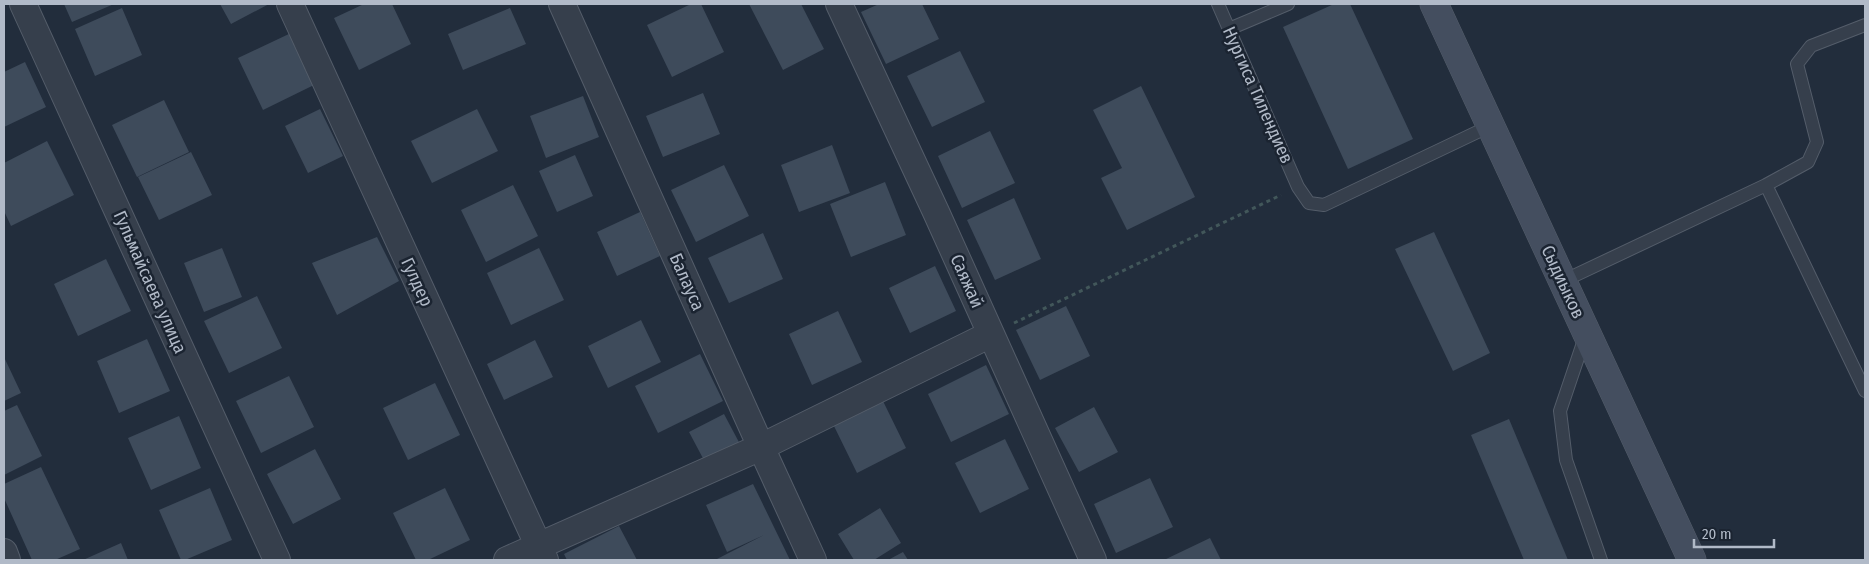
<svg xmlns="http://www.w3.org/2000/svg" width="1869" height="564" font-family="'Fira Sans Condensed',sans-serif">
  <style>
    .building { fill: #3e4b5b }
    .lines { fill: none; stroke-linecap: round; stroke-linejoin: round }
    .lane-casing { stroke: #545d6a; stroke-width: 14 }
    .street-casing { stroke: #545d6a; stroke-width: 28 }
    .secondary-casing { stroke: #545d6a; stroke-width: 29 }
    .path { stroke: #42575a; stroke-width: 3; stroke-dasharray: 4 4; stroke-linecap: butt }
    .lane { stroke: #363f4c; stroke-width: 12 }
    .street { stroke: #363f4c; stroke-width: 26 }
    .secondary { stroke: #444e5f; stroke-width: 28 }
    .labels { text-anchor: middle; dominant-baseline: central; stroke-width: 5; stroke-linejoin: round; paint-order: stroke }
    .street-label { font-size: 18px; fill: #b1bac8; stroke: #1b2431 }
  </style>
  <rect width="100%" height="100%" fill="#222d3c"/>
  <path class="building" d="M 64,4 L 114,4 L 72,22 Z
    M 220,4 L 269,4 L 231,24 Z
    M 364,4 L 392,4 L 411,44 L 359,70 L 334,18 Z
    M 691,4 L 701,4 L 724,52 L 672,77 L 647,25 Z
    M 749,4 L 801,4 L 824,49 L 783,70 Z
    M 879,4 L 922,4 L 939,39 L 886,64 L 861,12 Z
    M 1334,4 L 1350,4 L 1413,139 L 1348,169 L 1283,27 Z
    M 122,8 L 142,55 L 95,76 L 75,29 Z
    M 510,8 L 526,44 L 463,70 L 448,34 Z
    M 291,33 L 316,84 L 263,110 L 238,58 Z
    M 960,51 L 985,102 L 932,127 L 907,76 Z
    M 25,62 L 46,107 L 4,127 L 4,72 Z
    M 1141,86 L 1195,197 L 1127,230 L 1101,178 L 1122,168 L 1093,110 Z
    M 703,93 L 720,134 L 663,157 L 646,116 Z
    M 583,96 L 599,137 L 546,158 L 530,116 Z
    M 164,100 L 189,152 L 137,177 L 112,125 Z
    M 320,109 L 343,156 L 308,173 L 285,126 Z
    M 477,109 L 498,151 L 432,183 L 411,141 Z
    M 990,131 L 1015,183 L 962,208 L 938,156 Z
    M 47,141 L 74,195 L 11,226 L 4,211 L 4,163 Z
    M 832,145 L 850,193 L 799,212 L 781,165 Z
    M 191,152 L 212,195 L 159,220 L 138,177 Z
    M 575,155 L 593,196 L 557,212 L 539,171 Z
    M 724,165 L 749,216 L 696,242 L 671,190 Z
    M 885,182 L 906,235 L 851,257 L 830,204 Z
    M 513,185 L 538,236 L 486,262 L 461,210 Z
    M 1014,198 L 1041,259 L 995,280 L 967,220 Z
    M 640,212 L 660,256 L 617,276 L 597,232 Z
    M 1434,232 L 1490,353 L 1453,371 L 1395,249 Z
    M 763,233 L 783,279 L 729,303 L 708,258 Z
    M 377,237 L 399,281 L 337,315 L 312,263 Z
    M 222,248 L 242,297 L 204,312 L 184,263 Z
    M 539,248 L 564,300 L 511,325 L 487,273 Z
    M 106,259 L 131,311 L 78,336 L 54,284 Z
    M 935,266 L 956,311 L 910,333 L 889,288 Z
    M 257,296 L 282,348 L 229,373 L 204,321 Z
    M 1066,306 L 1090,356 L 1040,380 L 1016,330 Z
    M 838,311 L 862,362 L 812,385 L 789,334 Z
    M 641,320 L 661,362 L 608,388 L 588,346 Z
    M 147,339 L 170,391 L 119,413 L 97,361 Z
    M 535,340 L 553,377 L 504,400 L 487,364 Z
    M 700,354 L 723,401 L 658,433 L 635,386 Z
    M 4,357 L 21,393 L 4,401 Z
    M 986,365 L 1009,414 L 951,442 L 928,394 Z
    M 289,376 L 314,427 L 261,453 L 236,401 Z
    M 435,383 L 460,435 L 408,460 L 383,408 Z
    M 882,399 L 906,448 L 857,473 L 832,422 Z
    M 17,405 L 42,456 L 4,475 L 4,411 Z
    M 1094,407 L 1118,452 L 1079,472 L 1055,428 Z
    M 724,414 L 741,446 L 706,464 L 689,432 Z
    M 179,416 L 201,468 L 151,490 L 128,438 Z
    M 1509,419 L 1568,560 L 1524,560 L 1471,435 Z
    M 1005,439 L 1029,489 L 980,513 L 955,463 Z
    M 315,449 L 341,499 L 293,524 L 267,474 Z
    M 41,467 L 80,549 L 55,560 L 32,560 L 4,498 L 4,484 Z
    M 1150,478 L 1173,527 L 1116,553 L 1094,504 Z
    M 753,484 L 790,560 L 715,560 L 764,535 L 727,552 L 706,505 Z
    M 210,488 L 232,540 L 185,560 L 181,560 L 159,510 Z
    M 445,488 L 470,540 L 428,560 L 416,560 L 393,513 Z
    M 880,508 L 901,543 L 874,560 L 854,560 L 838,534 Z
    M 619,526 L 637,560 L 567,560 L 564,554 Z
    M 1210,538 L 1221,560 L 1164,560 Z
    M 121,543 L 128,560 L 83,560 Z
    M 903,552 L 908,560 L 888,560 Z"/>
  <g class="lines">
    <g class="lane-casing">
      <path id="lane" d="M 1218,4 L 1298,187 L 1309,203 L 1324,205 L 1490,126
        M 1229,29 L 1288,4
        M 1766,185 L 1808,162 L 1817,142 L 1797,64 L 1811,46 L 1865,25
        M 1563,281 L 1766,185 L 1865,391
        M 1585,337 L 1560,411 L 1566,460 L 1601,560"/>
    </g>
    <g class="street-casing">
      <path id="street" d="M 23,4 L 277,560
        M 290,4 L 545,560
        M 562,4 L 761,447 L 813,560
        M 839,4 L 936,212 L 1093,560
        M 4,552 L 7,560
        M 507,560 L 761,447 L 991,334"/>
    </g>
    <g class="secondary-casing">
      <path id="secondary" d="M 1434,4 L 1692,560"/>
    </g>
    <path class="path" d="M 1014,323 L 1281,195"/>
    <use href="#lane" class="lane"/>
    <use href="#street" class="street"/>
    <use href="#secondary" class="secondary"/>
  </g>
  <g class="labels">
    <g class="street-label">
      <text transform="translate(1258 95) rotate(66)">Нургиса Тилендиев</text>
      <text transform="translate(967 281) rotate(66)">Саяжай</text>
      <text transform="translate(150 282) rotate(66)">Гульмайсаева улица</text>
      <text transform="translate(417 282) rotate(65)">Гулдер</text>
      <text transform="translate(687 282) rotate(66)">Балауса</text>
      <text transform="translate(1563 282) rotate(65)">Сыдиыков</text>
    </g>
  </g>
  <rect width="1869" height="564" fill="none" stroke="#b1bac8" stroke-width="10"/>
  <path d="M1694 539v8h80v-8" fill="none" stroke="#b1bac8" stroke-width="2.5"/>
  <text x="1702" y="539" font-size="15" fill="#b1bac8" stroke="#1b2431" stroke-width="4" paint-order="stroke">20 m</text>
</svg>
